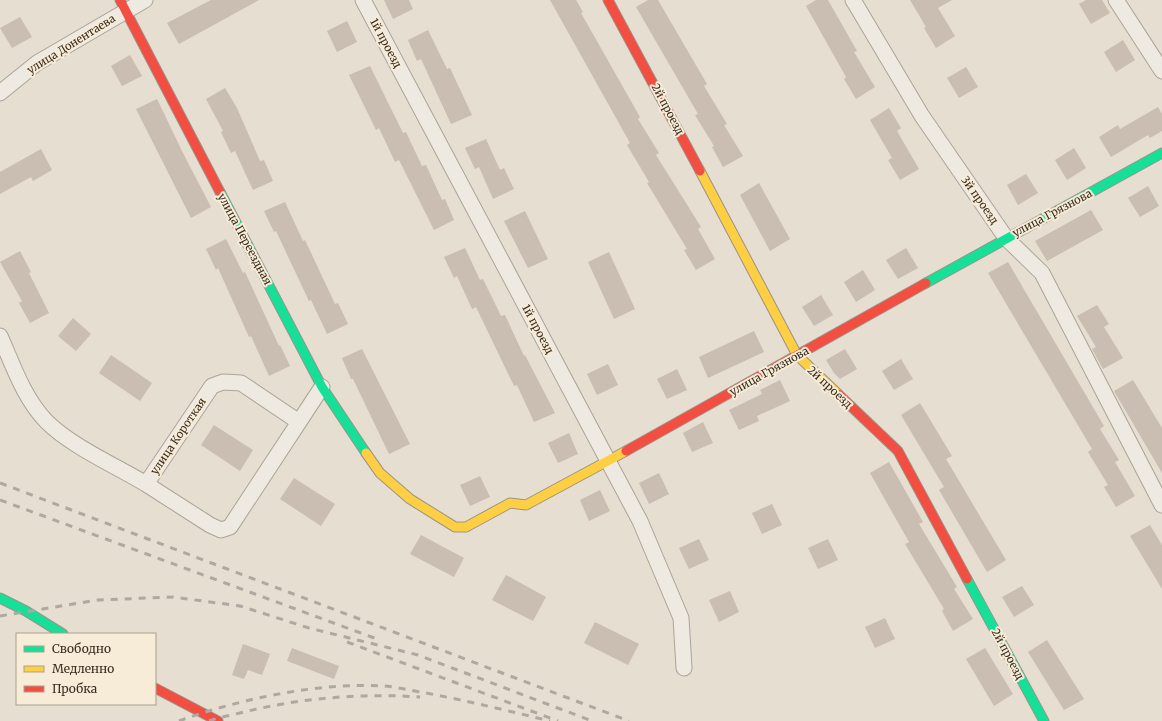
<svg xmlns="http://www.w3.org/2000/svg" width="1162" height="721" font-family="Merriweather,serif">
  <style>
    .building { fill: #cabdb1 }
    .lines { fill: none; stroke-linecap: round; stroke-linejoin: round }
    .street-casing { stroke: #aca398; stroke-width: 17 }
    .fast-casing { stroke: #9b9388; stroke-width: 11 }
    .slow-casing { stroke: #9b9388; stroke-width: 11 }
    .jam-casing { stroke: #9b9388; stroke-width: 11 }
    .street { stroke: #eeeae2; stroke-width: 15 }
    .fast { stroke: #16e098; stroke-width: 9 }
    .slow { stroke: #ffcf43; stroke-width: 9 }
    .jam { stroke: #f24e42; stroke-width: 9 }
    .rail { stroke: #aea8a1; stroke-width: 3; stroke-dasharray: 7 7; stroke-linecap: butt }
    .labels { text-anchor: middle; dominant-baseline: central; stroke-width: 4; stroke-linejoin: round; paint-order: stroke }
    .street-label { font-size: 11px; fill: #3b2c20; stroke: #f6ecd7 }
  </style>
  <rect width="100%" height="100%" fill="#e6ded0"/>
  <path class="building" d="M 211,0 L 259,0 L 179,44 L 167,23 Z
    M 384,0 L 409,0 L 413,9 L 393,19 Z
    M 550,0 L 576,0 L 583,12 L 581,13 L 640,117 L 638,119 L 659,153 L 656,155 L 701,227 L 698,229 L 715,259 L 696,270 L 684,250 L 687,249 L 647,183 L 649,182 L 627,145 L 630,143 Z
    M 648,0 L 658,0 L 707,84 L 704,86 L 727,124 L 724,125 L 743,156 L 723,167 L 712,147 L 714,146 L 695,115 L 698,114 L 636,7 Z
    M 816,0 L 828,0 L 857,51 L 854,52 L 875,87 L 856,99 L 844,79 L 846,77 L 806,6 Z
    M 910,0 L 952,0 L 938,8 L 955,36 L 936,48 L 924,28 L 926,27 Z
    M 1086,0 L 1102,0 L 1110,13 L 1091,24 L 1079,4 Z
    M 20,17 L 32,37 L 12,48 L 0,28 Z
    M 347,21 L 357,42 L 337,52 L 327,31 Z
    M 428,30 L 447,69 L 450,68 L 472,115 L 451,124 L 421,59 L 417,61 L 408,40 Z
    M 1123,40 L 1135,60 L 1116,72 L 1104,52 Z
    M 130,55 L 142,76 L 122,86 L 111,66 Z
    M 370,66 L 403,133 L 406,132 L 422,166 L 426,165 L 442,200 L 445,199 L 454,220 L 434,230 L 399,160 L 395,162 L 379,128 L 376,130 L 349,75 Z
    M 966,67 L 978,87 L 959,98 L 947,78 Z
    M 225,88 L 237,108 L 260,161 L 264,160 L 273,181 L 253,190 L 235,151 L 231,153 L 221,132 L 223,131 L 206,99 Z
    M 157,99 L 182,151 L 211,207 L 191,218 L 136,109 Z
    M 1158,107 L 1162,114 L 1162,131 L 1150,138 L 1148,135 L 1111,157 L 1099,137 L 1118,125 L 1120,129 Z
    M 889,108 L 901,128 L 897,131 L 919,169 L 900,180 L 888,160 L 892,158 L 870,120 Z
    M 486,139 L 500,170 L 504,168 L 514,189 L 493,199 L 479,167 L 475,169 L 465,148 Z
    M 1074,148 L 1086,168 L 1067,180 L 1055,160 Z
    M 41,149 L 52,170 L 33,181 L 31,177 L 0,194 L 0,172 Z
    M 1026,174 L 1038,193 L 1018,205 L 1007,185 Z
    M 759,183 L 790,239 L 770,251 L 740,195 Z
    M 1148,186 L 1159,206 L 1140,217 L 1128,198 Z
    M 285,202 L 303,241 L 305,240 L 335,304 L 338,303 L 348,324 L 327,334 L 311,300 L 309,301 L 276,231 L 274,232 L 264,211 Z
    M 1091,210 L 1103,230 L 1047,261 L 1035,241 Z
    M 525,211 L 548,259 L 528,268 L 504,221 Z
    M 226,239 L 243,273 L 245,272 L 279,346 L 280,345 L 290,366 L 269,376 L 251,336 L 249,337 L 218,268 L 216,270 L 206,249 Z
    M 465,248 L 480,280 L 483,279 L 501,316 L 505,315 L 524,356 L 525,355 L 555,413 L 534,422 L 517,385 L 514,386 L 476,307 L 472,309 L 457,276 L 454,278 L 444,257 Z
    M 906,248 L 918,268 L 898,279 L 886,260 Z
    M 20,251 L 31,272 L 29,273 L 49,313 L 30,323 L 19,303 L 22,301 L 0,262 Z
    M 609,252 L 635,309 L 614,319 L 588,262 Z
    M 1008,262 L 1104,426 L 1100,429 L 1119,460 L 1115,462 L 1135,496 L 1116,507 L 1104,487 L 1108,485 L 1088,452 L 1092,449 L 988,273 Z
    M 863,270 L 875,290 L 856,302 L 844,282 Z
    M 821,295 L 833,315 L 814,326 L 802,307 Z
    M 1097,305 L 1109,324 L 1104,327 L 1123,358 L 1103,369 L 1092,349 L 1096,347 L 1077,316 Z
    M 73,318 L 91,334 L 76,351 L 58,336 Z
    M 754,331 L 764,352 L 708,378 L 699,357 Z
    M 362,349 L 410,444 L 389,454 L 353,379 L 351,379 L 342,358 Z
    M 845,349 L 857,369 L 840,379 L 834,373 L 826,360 Z
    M 111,355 L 152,383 L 140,401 L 99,373 Z
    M 901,359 L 913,379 L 894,390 L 882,371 Z
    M 608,364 L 618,385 L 597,395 L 587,374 Z
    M 677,369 L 687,390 L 667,399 L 657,379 Z
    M 780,380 L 790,401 L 757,416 L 759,421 L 739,430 L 729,410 L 762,394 L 760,390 Z
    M 1133,380 L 1162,428 L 1162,473 L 1114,391 Z
    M 920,403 L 952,456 L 946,459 L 1006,560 L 987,572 L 939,490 L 944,487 L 901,415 Z
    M 703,422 L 713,443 L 692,452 L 683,433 Z
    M 214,425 L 253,450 L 240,471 L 201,445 Z
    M 569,433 L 578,454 L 558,463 L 548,443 Z
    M 889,462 L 923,522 L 919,524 L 957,587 L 954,589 L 973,619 L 953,631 L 942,611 L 944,609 L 905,544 L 909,542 L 870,473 Z
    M 659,473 L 669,494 L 649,504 L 639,483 Z
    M 480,476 L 490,497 L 470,506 L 460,485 Z
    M 294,478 L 335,504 L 321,526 L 280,499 Z
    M 600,490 L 610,511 L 589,521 L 580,500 Z
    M 772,504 L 782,525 L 762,534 L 752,513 Z
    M 1150,525 L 1162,545 L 1162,589 L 1130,536 Z
    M 421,535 L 464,558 L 454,577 L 410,554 Z
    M 699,539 L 709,560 L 689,569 L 679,548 Z
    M 828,539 L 838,560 L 818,569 L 808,548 Z
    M 506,575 L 546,597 L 533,621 L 492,600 Z
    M 1022,586 L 1034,605 L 1014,617 L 1002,597 Z
    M 730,591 L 739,612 L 719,622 L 709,600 Z
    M 885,618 L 895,639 L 875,648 L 865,627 Z
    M 595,622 L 639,644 L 628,665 L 584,643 Z
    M 1047,640 L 1084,699 L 1064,710 L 1028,652 Z
    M 243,644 L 270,654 L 262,675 L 248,670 L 244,679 L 232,675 Z
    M 292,648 L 339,666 L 334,679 L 287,661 Z
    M 985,648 L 1013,694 L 994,706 L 966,659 Z"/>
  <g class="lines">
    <g class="street-casing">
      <path id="street" d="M 363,0 L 640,521 L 681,618 L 684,668
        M 853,0 L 922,116 L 1006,238 L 1042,273 L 1162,505
        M 1116,0 L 1162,71
        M 0,93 L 37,63 L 145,0
        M 0,336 C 13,365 24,399 47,422 C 71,446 116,466 146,484
        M 299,422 L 241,383 L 223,382 L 212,386 L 146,484 L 210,525 L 221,530 L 230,527 L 322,387"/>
    </g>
    <g class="fast-casing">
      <path id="fast" d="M 220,192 L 322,387 L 366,453
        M 926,283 L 1162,153
        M 967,579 L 1044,721
        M 0,598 L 26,611 L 63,634"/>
    </g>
    <g class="slow-casing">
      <path id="slow" d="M 700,171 L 797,355 L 838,394
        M 366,453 L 380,473 L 410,499 L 455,527 L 466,527 L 510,503 L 526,505 L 626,451"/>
    </g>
    <g class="jam-casing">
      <path id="jam" d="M 120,0 L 220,192
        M 608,0 L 700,171
        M 838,394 L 898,451 L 967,579
        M 626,451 L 926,283
        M 155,688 L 218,721"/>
    </g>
    <use href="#street" class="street"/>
    <use href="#fast" class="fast"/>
    <use href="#slow" class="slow"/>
    <use href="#jam" class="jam"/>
    <path class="rail" d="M 0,483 L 629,721
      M 0,500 L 377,639
      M 0,616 L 98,600 L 173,597 L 240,606 L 309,628 L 418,655 L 592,721
      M 347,642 L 558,721
      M 179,721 C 239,699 320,682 384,686 C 398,687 412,691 426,693 C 468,701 509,711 550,721
      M 209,721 C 220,717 232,715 244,712 C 301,698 361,693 420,697"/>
  </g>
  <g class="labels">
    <g class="street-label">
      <text transform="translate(386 43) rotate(62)">1й проезд</text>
      <text transform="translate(71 44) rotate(-32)">улица Донентаева</text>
      <text transform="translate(668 109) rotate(62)">2й проезд</text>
      <text transform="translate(980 200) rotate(55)">3й проезд</text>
      <text transform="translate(1052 213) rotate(-28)">улица Грязнова</text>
      <text transform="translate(245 239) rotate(62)">улица Переездная</text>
      <text transform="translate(538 329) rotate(62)">1й проезд</text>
      <text transform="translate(769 371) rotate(-29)">улица Грязнова</text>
      <text transform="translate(830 387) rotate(43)">2й проезд</text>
      <text transform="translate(178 436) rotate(-56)">улица Короткая</text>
      <text transform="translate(1008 654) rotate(62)">2й проезд</text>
    </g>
  </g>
  <rect x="16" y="633" width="140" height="72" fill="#f6ecd7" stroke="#ab9f8e"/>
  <rect x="24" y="646" width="20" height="6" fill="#16e098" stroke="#ab9f8e"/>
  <text x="52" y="653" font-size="12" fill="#3b2c20">Свободно</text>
  <rect x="24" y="666" width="20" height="6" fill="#ffcf43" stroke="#ab9f8e"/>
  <text x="52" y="673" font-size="12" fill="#3b2c20">Медленно</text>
  <rect x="24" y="686" width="20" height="6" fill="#f24e42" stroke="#ab9f8e"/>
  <text x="52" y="693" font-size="12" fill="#3b2c20">Пробка</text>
</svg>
